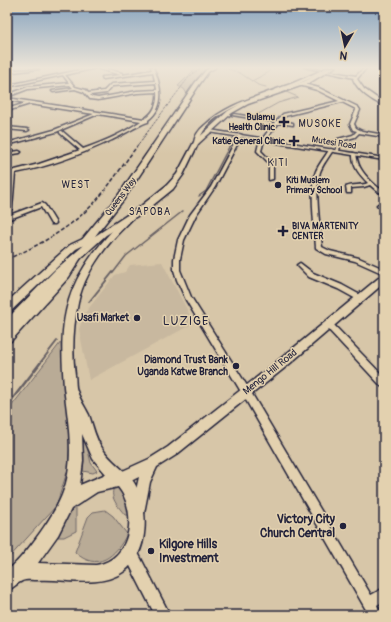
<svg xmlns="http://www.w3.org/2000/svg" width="391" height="622" font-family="Pangolin,sans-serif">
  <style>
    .built { fill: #c8b89f }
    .green { fill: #b9ab96; stroke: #6e6668 }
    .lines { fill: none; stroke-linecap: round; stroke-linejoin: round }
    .stream-far3 { stroke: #655f63; stroke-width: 1 }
    .stream-far2 { stroke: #655f63; stroke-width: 1.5 }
    .stream-far1 { stroke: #655f63; stroke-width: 2 }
    .stream { stroke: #655f63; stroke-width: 2.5 }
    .minor-casing { stroke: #22223b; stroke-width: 3 }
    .tertiary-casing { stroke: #22223b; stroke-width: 3 }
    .secondary-casing { stroke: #22223b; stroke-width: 3 }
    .primary-casing { stroke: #22223b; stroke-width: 3 }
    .trunk-casing { stroke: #22223b; stroke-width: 3 }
    .minor { fill: #e3d1af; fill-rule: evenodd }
    .tertiary { fill: #e3d1af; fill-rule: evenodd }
    .secondary { fill: #e3d1af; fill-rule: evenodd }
    .primary { fill: #e3d1af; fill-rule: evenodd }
    .trunk { fill: #e3d1af; fill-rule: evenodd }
    .rail-far1 { stroke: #22223b; stroke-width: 1; stroke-dasharray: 2.5 1; stroke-linecap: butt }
    .rail { stroke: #22223b; stroke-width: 1.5; stroke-dasharray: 4 2; stroke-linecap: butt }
    .poi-dot { fill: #22223b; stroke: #e3d1af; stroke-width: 1.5 }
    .labels { text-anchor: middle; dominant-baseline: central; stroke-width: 3; stroke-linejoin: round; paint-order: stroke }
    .far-poi-label { font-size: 9px; font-weight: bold; fill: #22223b; stroke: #e3d1af; text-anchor: end }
    .far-street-label { font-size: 9px; fill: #22223b; stroke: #e3d1af }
    .far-quarter-label { font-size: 10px; letter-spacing: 1px; fill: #22223b; stroke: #e3d1af }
    .poi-label { font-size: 10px; font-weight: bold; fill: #22223b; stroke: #e3d1af; text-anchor: end }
    .street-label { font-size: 10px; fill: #22223b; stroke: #e3d1af }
    .quarter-label { font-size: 12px; letter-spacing: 1px; fill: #22223b; stroke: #e3d1af }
    .near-poi-label { font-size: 12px; font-weight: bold; fill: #22223b; stroke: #e3d1af; text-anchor: end }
  </style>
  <rect width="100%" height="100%" fill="#d7c6a8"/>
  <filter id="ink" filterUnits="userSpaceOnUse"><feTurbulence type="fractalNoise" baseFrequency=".025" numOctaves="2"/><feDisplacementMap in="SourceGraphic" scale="8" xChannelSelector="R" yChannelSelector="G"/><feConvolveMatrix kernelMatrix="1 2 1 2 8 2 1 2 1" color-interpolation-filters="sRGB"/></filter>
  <g filter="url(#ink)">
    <path class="built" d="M 162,262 L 194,323 L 89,380 L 79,329 L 85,313 L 115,275 L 125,272 L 130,265 Z"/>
    <path class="green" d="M 197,67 L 211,67 L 198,77 L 187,94 L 184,89 L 178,86 Z
      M 61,342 L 64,390 L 69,428 L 69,466 L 56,506 L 7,560 L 7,412 Z
      M 82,427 L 91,463 L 97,471 L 93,473 L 83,471 L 84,458 Z
      M 115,485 L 123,490 L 130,512 L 128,515 L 125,515 C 118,506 108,497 115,485 Z
      M 74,506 L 76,508 L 76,531 L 64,537 L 58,537 L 71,509 Z
      M 105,510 L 113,516 L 127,534 C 116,556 97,573 75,552 L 88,517 L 93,512 Z"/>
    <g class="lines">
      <path class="stream-far3" d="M 223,67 L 240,73 L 258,85 L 266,87
        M 269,71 L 270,67
        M 252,81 L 269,72
        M 253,117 L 278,103 L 298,97 L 286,92
        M 236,133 L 252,119
        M 229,146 L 234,136"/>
      <path class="stream-far2" d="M 199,196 L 206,191 L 230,145
        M 113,273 L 126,256 L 183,211"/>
      <path class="stream-far1" d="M 89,302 L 113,272
        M 40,363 L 57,341"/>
      <path class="stream" d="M 7,406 L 41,362"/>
      <g class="minor-casing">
        <path id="minor" d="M 7,67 L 9,67 L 12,70 L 39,69 L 13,72 L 9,85 L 94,67 L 99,67 L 122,73 L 122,75 L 152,70 L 151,67 L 153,67 C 161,84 166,107 148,120 L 148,122 C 144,122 119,137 112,140 C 82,154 49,167 15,173 L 12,208 L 9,213 L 7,214 L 7,204 L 11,174 L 7,174 L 7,172 L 39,164 L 80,150 L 60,133 L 60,131 L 62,131 L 83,149 C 103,142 124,133 141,121 L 98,114 L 56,132 L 7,145 L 7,143 L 54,130 L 94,114 L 30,104 L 7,111 L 7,109 L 26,103 L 7,100 L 7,98 L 144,119 C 154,113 158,104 157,92 L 137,93 L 98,100 L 90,99 L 84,92 L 75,89 L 53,92 L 52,91 L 73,88 L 70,85 L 28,89 L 7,97 L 7,95 L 28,87 L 69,83 L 63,75 L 7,87 L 7,82 L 11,72 ZM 96,68 L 121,75 L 102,77 L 103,79 L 153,72 L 155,81 L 111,84 L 104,91 L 88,93 L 86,90 L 75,87 L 65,75 ZM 156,83 L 157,90 L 137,91 L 98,98 L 92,97 L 90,95 L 106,93 L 112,86 Z
          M 300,83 L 319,88 L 358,107 L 360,110 L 354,124 L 356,128 L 362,131 L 384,135 L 384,137 L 359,133 L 355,137 L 341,141 L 339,151 L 336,152 L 338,139 L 353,135 L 357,131 L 353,130 L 350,124 L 356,110 L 356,109 L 342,102 L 285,116 L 280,121 L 293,123 L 293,125 L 279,123 L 265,140 L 264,140 L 261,151 L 273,163 L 273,179 L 269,180 L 269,163 L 257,151 L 260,139 L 263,138 L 275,122 L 232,115 L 234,114 L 277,121 L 283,114 L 339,101 L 317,90 L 299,85 Z
          M 7,127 L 27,129 L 29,130 L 27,131 L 7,129 Z
          M 239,134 L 242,135 L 215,187 L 196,215 L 184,240 L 180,259 L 180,270 L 191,297 L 249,389 L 371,595 L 384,588 L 384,601 L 377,605 L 382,615 L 369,615 L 243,395 L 186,300 L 177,280 L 174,270 L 174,259 L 178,240 L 190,215 L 211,187 Z
          M 331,149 L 333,150 C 329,157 323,164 320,172 C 314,189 320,228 322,247 L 330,251 L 359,258 L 384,269 L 384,274 L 355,261 L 326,254 L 316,248 C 315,229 309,187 316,171 C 319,164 325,157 329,150 Z
          M 19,151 L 21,152 L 20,153 L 7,155 L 7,153 Z
          M 353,153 L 356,154 C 357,159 358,165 361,169 C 365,176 377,188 384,191 L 384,194 L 377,191 L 370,185 L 364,187 L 351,188 L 351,193 L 347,193 L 346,187 C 353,184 361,186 368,183 C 359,174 352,166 353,153 Z
          M 42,203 L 45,205 L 56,223 L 55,224 L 51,224 L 41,207 L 7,220 L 7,216 Z
          M 380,203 L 384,203 L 384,207 L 378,206 L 377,205 Z
          M 300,263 L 313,273 L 342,285 L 362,296 L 363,298 L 362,300 L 358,300 L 338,289 L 309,277 L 297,265 Z
          M 329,322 L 332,323 L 384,377 L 384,387 L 381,386 L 326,327 L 325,325 L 326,323 Z"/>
      </g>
      <g class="tertiary-casing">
        <path id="tertiary" d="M 328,67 L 330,67 C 317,76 301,83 286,88 C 256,100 207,109 198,144 L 194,143 C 195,135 199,130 205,125 C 227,104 255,98 282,87 C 298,82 313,74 328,67 Z
          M 210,130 L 384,158 L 384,160 L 209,132 Z
          M 130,545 L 135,547 L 170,615 L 155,615 L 123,552 L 125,547 Z"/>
      </g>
      <g class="secondary-casing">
        <path id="secondary" d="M 304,67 L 356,76 L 365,67 L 367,67 L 357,79 L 364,89 L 384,103 L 384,106 C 372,101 358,91 353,79 L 354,78 Z
          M 384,275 L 384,283 L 287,366 L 176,455 L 157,467 L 150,482 L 144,513 L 139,515 L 134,513 L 132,508 L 139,477 L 121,486 L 116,484 L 114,479 L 116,474 L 149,459 L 168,447 L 279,360 L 381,276 Z"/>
      </g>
      <g class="primary-casing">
        <path id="primary" d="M 126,216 L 132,216 L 133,218 C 127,225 120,231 114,238 C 98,256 83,279 78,303 C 73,327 72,351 75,375 C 76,380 75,386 77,391 C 79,398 85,407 89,415 C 93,426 95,438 102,448 C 110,461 124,469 133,481 C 150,506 150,554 123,572 C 98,589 65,578 37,580 C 33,580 26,579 22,581 C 17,583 13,588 7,591 L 7,571 C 22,558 33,543 44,527 C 51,517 57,507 62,495 C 76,462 68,422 64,387 C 62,358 60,328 69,300 C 79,267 102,241 126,216 ZM 82,434 L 93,459 L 106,474 L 80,485 L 83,461 ZM 118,487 C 138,511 132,560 96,565 L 38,563 L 58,535 L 71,509 L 97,492 Z
          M 85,238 L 89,241 L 88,243 L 76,249 L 11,311 L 7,312 L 7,302 L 70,245 Z
          M 78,253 L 82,256 L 69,277 L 11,341 L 7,343 L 7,331 L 63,273 L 75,254 Z"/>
      </g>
      <g class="trunk-casing">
        <path id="trunk" d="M 212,67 L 216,67 L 208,72 L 199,85 L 124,199 L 95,236 L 141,206 L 167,185 L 177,174 L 194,142 L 228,111 L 244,102 L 305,81 L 331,67 L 335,67 L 309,83 L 248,104 L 232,113 L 198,144 L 183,175 L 173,189 L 147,210 L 106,235 L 57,280 L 11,330 L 7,332 L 7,319 L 55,270 L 83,246 L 80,243 L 81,241 L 117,197 L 195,83 L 206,70 Z"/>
      </g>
      <use href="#minor" class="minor"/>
      <use href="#tertiary" class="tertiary"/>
      <use href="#secondary" class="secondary"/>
      <use href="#primary" class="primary"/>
      <use href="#trunk" class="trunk"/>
      <path class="rail-far1" d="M 137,146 L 189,77 L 202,67"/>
      <path class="rail" d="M 7,259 C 39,246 72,227 96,201 C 111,184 124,163 138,145"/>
    </g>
  </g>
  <linearGradient id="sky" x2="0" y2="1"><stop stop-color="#85a2be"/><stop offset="0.44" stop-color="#ede5d8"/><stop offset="1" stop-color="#ede5d8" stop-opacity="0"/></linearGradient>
  <rect width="391" height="154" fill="url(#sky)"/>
  <g class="poi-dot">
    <path d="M282 116h4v4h4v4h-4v4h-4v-4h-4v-4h4z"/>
    <path d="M292 135h4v4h4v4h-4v4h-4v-4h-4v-4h4z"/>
    <circle cx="278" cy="185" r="4"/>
    <path d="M281 225h4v4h4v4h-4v4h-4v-4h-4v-4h4z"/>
    <circle cx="137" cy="318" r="4"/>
    <circle cx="236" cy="366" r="4"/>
    <circle cx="343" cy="526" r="4"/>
    <circle cx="151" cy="551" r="4"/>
  </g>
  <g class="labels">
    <g class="far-poi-label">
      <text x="275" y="117">Bulamu<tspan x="275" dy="10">Health Clinic</tspan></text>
      <text x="285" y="141">Katie General Clinic</text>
      <text x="286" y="180" text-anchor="start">Kiti Muslem<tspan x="286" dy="10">Primary School</tspan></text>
      <text x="292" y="226" text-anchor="start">BIVA MARTENITY<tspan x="292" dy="10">CENTER</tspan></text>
    </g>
    <g class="far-street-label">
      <text transform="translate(334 143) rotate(9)">Mutesi Road</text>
      <text transform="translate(121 197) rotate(-53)">Queens Way</text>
    </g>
    <g class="far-quarter-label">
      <text x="320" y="124">MUSOKE</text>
      <text x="278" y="163">KITI</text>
      <text x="76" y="185">WEST</text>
      <text x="150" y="212">SAPOBA</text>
    </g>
    <g class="poi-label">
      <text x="129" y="318">Usafi Market</text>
      <text x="228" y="360">Diamond Trust Bank<tspan x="228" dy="12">Uganda Katwe Branch</tspan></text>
    </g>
    <g class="street-label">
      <text transform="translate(270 372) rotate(-39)">Mengo Hill Road</text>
    </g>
    <g class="quarter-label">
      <text x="186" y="321">LUZIGE</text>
    </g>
    <g class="near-poi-label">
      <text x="335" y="519">Victory City<tspan x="335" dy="14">Church Central</tspan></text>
      <text x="159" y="544" text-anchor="start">Kilgore Hills<tspan x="159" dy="14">Investment</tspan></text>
    </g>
  </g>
  <rect width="391" height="622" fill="none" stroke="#e3d1af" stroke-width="24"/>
  <rect x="12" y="12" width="367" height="598" fill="none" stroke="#22223b" stroke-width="1.5" filter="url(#ink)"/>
  <g transform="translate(345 46) rotate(189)" stroke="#e3d1af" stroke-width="3" paint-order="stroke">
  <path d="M0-3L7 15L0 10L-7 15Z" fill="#22223b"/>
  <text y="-6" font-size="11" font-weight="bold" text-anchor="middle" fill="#22223b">N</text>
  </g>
</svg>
